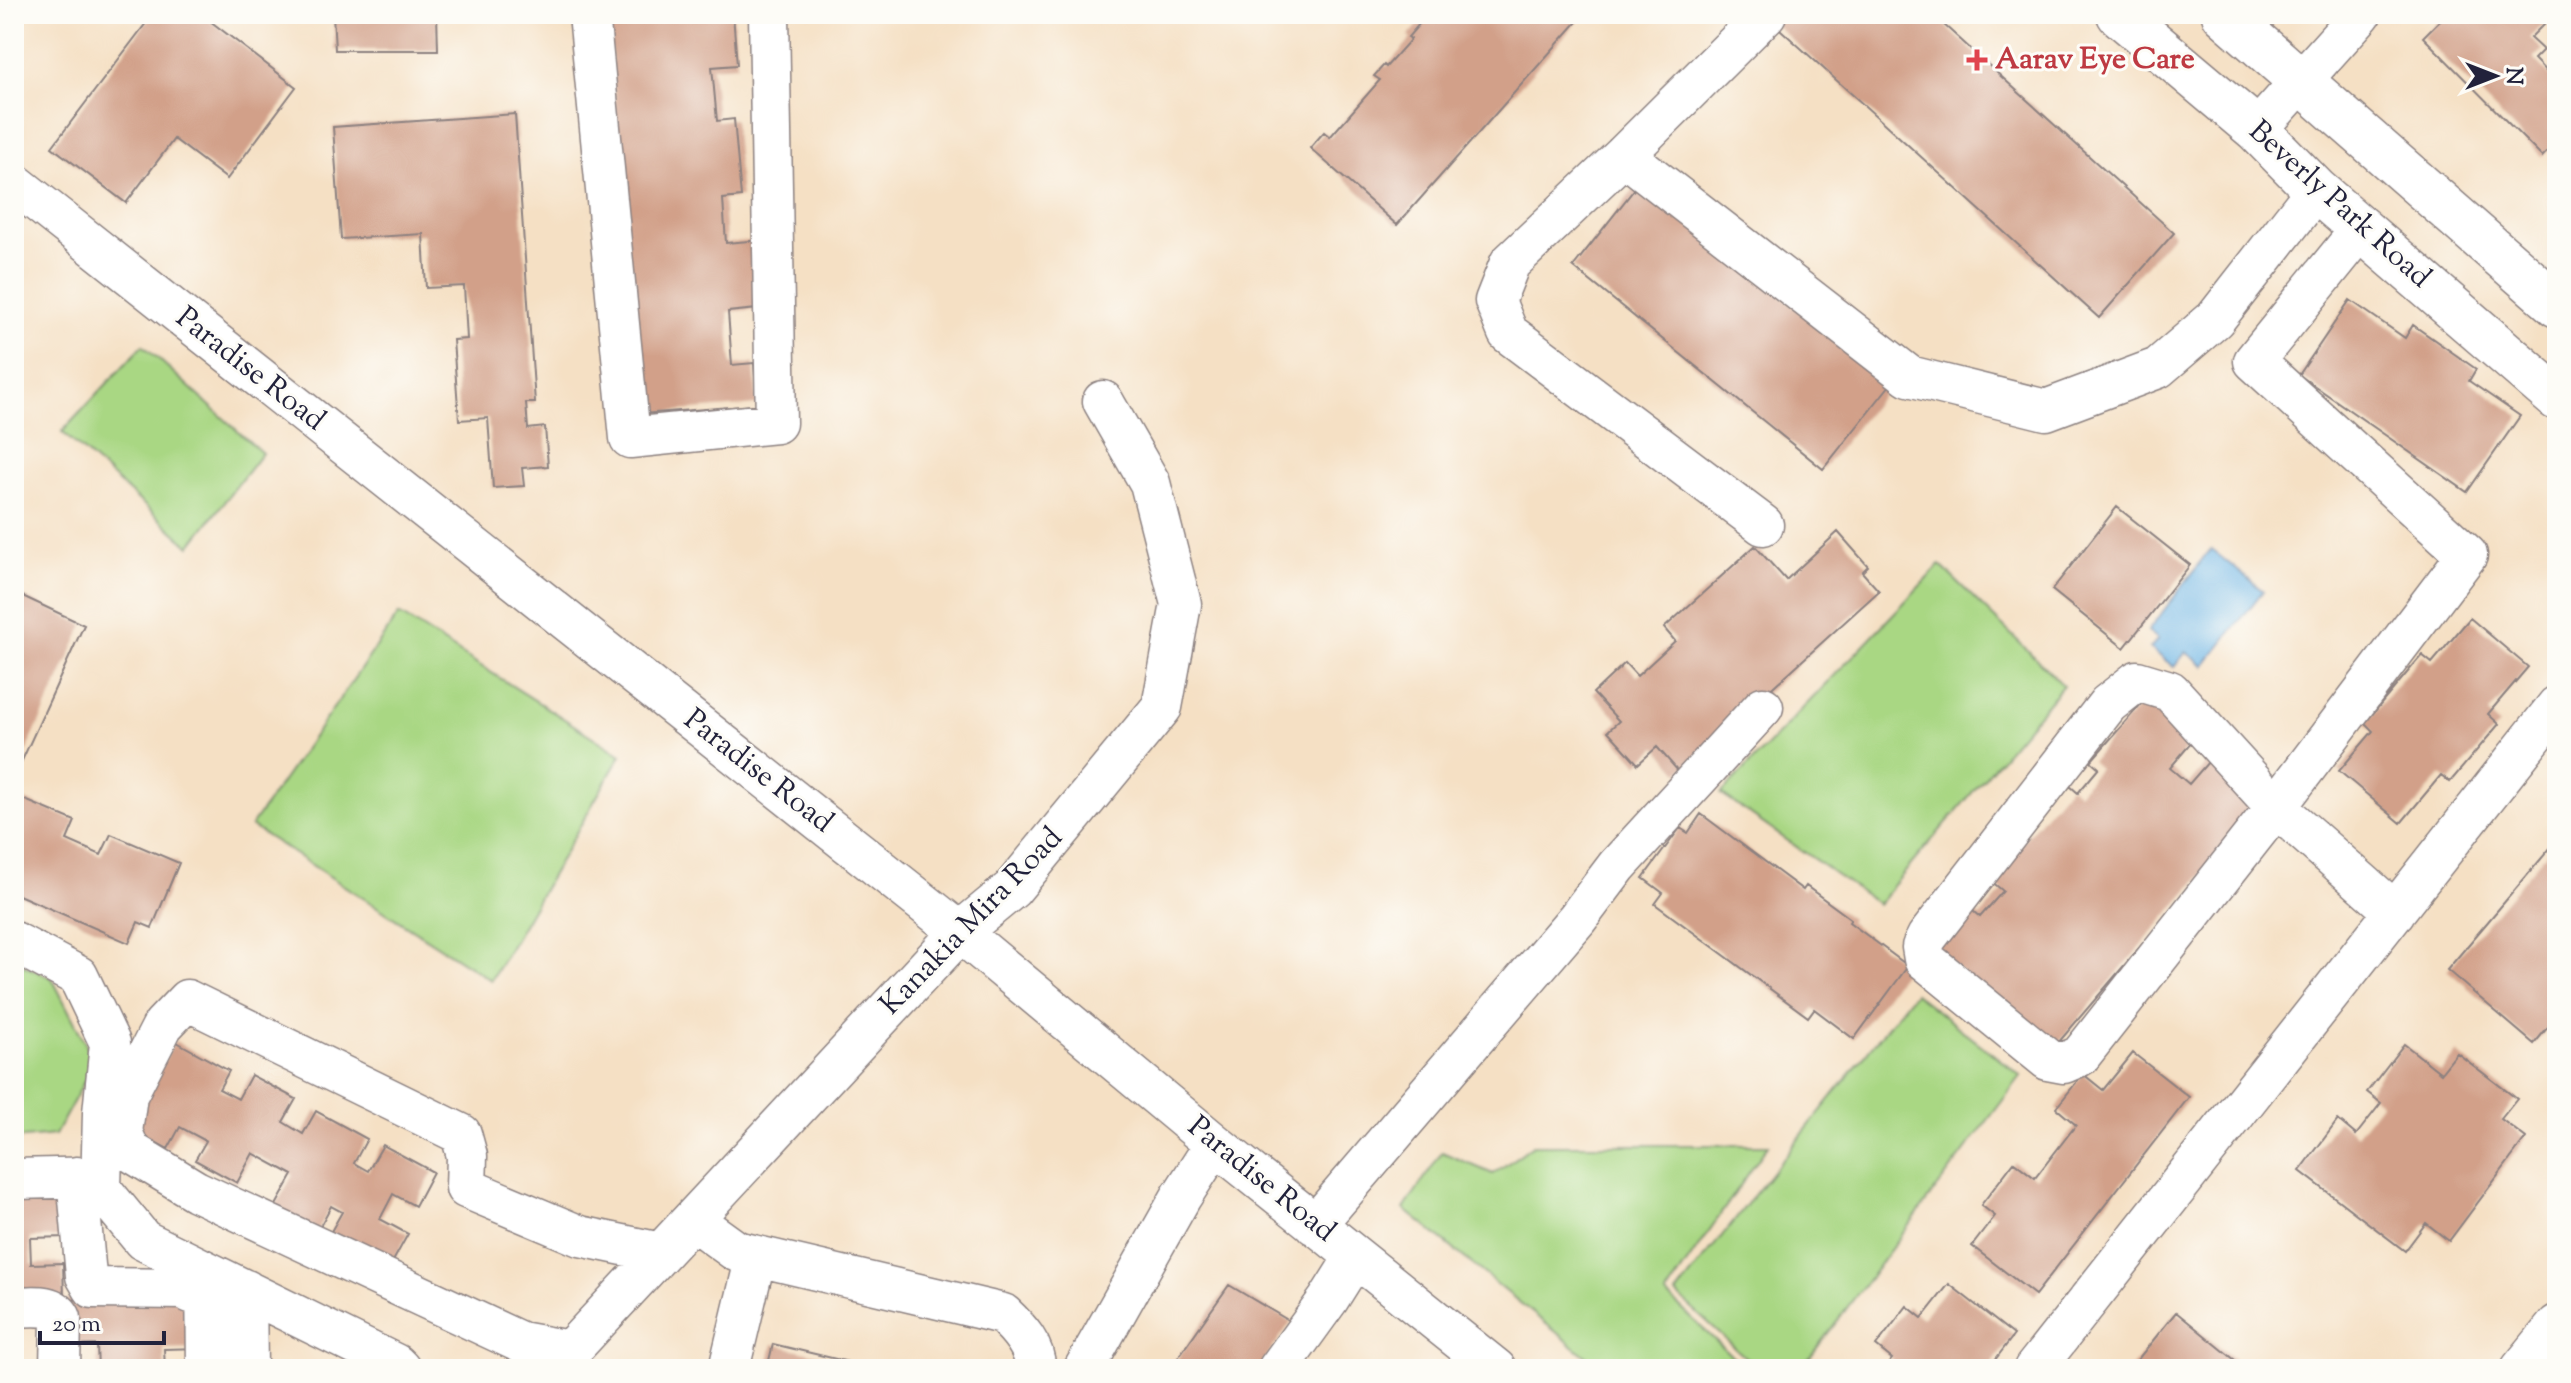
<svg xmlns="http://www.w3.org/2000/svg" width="2571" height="1383" font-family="'Sorts Mill Goudy',serif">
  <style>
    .green { fill: #a9d783; stroke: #667c5f; stroke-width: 2 }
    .water { fill: #6eb5e5; stroke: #486c90; stroke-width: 2 }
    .building { fill: #d2a089 }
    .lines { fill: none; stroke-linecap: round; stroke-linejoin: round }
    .minor-casing { stroke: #8c8180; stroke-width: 43 }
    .major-casing { stroke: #8c8180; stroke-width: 47 }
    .minor { stroke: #fff; stroke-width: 40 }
    .major { stroke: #fff; stroke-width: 44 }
    .health-dot { fill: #e0444e; stroke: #fdfcf7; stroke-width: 3 }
    .labels { text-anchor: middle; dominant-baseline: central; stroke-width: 6; stroke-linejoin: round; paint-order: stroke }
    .health-label { font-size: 30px; font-weight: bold; fill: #be3a42; stroke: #fdfcf7; text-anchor: start }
    .street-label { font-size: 30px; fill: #22223b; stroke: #fdfcf7 }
  </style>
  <rect width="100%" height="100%" fill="#fdfcf7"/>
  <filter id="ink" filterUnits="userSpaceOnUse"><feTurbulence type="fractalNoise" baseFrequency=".0125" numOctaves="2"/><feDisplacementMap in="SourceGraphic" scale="16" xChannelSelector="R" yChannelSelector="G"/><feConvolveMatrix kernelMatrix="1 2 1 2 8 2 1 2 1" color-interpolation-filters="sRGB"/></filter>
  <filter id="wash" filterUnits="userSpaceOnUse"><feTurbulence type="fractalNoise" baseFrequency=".006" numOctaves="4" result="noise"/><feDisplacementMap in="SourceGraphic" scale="32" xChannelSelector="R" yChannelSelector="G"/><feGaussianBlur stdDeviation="1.8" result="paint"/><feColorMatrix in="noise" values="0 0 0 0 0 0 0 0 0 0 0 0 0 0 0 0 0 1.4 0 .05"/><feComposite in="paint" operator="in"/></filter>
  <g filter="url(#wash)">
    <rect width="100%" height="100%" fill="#f5e0c4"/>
    <path class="green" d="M 143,345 L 262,453 L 190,546 L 62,432 Z
      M 1940,565 L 2063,685 L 1878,904 L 1721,794 Z
      M 399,614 L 621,755 L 491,980 L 251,826 Z
      M 14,961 L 52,978 L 95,1062 L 55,1135 L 14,1139 Z
      M 1914,993 L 2021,1076 L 1801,1369 L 1758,1369 L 1676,1294 Z
      M 1533,1145 L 1768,1145 L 1666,1294 L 1736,1360 L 1730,1369 L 1602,1369 L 1404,1209 L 1442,1152 L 1493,1174 Z"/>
    <path class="water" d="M 2211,549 L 2263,591 L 2204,666 L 2186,652 L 2174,667 L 2150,648 L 2158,639 L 2148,631 Z"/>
    <g id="blocks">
      <path class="building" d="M 153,14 L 201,14 L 296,87 L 227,179 L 174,139 L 126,203 L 52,147 Z
        M 333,14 L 437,14 L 438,50 L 335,50 Z
        M 608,14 L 733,14 L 737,65 L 712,67 L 717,121 L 734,119 L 741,197 L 723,199 L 726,243 L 761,240 L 767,308 L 728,312 L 732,365 L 754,363 L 757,405 L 641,414 Z
        M 1441,14 L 1584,14 L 1397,225 L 1310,148 L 1324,132 L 1330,137 L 1380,80 L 1374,76 L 1384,65 L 1386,67 L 1411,39 L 1408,37 L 1426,16 L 1433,23 Z
        M 1777,14 L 1932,14 L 2174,233 L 2099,318 L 1771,21 Z
        M 2446,14 L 2554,14 L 2530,38 L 2543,50 L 2534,59 L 2557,83 L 2557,141 L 2542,157 L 2423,37 Z
        M 515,114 L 535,403 L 526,403 L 528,429 L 545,427 L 548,466 L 522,468 L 524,486 L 493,488 L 488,418 L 459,420 L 453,340 L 467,339 L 464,286 L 426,288 L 423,234 L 341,239 L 333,127 Z
        M 1640,182 L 1890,385 L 1823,469 L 1573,267 Z
        M 2350,300 L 2405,338 L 2413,325 L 2476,369 L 2469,381 L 2520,416 L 2467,492 L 2299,375 Z
        M 2117,507 L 2190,565 L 2124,648 L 2052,590 Z
        M 1838,532 L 1868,566 L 1862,572 L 1879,591 L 1679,772 L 1657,747 L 1638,764 L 1608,731 L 1619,721 L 1593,693 L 1625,663 L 1637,676 L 1675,641 L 1664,628 L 1755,546 L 1786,580 Z
        M 14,592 L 84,625 L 14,778 Z
        M 2470,618 L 2528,667 L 2488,714 L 2499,724 L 2450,782 L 2441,775 L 2401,823 L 2339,771 L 2373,731 L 2365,723 L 2422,655 L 2432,663 Z
        M 2148,696 L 2196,737 L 2170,768 L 2189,784 L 2215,754 L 2267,798 L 2052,1050 L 1933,947 L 1968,907 L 1980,917 L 2003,891 L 1990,880 L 2070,786 L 2078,793 L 2099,768 L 2091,761 Z
        M 18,797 L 75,821 L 67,840 L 101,855 L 111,834 L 179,863 L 152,928 L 138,922 L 129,943 L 14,893 L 14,805 Z
        M 1701,814 L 1803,890 L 1806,886 L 1851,919 L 1849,922 L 1908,966 L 1854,1039 L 1814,1009 L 1808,1017 L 1655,904 L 1663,893 L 1643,878 L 1680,828 L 1688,833 Z
        M 2557,840 L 2557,1016 L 2534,1044 L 2447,970 Z
        M 175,1041 L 229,1071 L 219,1089 L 238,1099 L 251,1075 L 296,1099 L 283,1122 L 303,1134 L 316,1111 L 367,1139 L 354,1163 L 368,1171 L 383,1145 L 433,1172 L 415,1206 L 393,1194 L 380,1219 L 408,1234 L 386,1274 L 325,1242 L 342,1212 L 331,1206 L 318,1230 L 275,1207 L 293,1175 L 253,1153 L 237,1183 L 195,1160 L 206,1141 L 180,1127 L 168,1149 L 129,1128 Z
        M 2404,1044 L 2441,1073 L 2457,1053 L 2517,1099 L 2501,1119 L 2526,1138 L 2449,1241 L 2426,1223 L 2405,1251 L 2300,1171 L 2338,1120 L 2356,1135 L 2381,1103 L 2367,1092 Z
        M 2133,1053 L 2189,1097 L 2035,1295 L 1972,1246 L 1995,1216 L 1981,1205 L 2014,1162 L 2035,1178 L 2076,1125 L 2056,1108 L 2083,1074 L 2103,1090 Z
        M 64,1186 L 66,1237 L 30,1238 L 31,1264 L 63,1263 L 64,1298 L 14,1299 L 14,1187 Z
        M 1949,1284 L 2014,1335 L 1988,1369 L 1884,1369 L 1892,1359 L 1876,1346 L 1907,1306 L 1922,1318 Z
        M 1229,1285 L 1291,1322 L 1258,1369 L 1170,1369 Z
        M 198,1295 L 201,1348 L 164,1349 L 165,1369 L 98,1369 L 97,1345 L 68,1346 L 67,1300 Z
        M 2176,1312 L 2246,1369 L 2130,1369 Z
        M 773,1344 L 874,1368 L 874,1369 L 767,1369 Z"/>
    </g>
  </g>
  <g filter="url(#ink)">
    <use href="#blocks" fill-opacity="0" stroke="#8c8180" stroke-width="2"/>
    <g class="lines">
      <g class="minor-casing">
        <path id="minor" d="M 589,14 L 630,438 L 776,423 L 769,14
          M 2257,130 L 2361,14
          M 1624,155 L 1909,376 L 2046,410 L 2158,368 L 2215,319 L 2316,190
          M 14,183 L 960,932 L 1215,1144 L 1496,1369
          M 2361,229 L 2254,361 L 2467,555 L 2276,807 L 2395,912
          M 1763,525 L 1508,333 L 1495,301 L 1510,263 L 1624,155 L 1766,14
          M 2137,681 L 2170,691 L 2276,807 L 2080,1056 L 2064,1063 L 2048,1060 L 1924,959 L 1922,947 L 1927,937 L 2108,704 Z
          M 14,942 L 78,976 L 110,1043 L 103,1113 L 101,1189 L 143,1240 L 395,1364 L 400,1369
          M 77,1177 L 86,1276 L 93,1288 L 187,1289 L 191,1293
          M 14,1179 L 101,1177
          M 693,1220 L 736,1251 L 1003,1314 C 1018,1328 1036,1347 1035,1369
          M 1315,1225 L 1577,919 L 1617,866 L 1763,707
          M 206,1271 L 207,1369
          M 246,1290 L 247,1369
          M 14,1307 C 31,1307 52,1302 61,1318 L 60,1369
          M 569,1351 L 520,1342 L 196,1191 L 130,1151 L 122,1132 L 127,1095 L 163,1025 L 187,1000 L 461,1134 L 467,1156 L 466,1188 L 580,1236 L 661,1253
          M 553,1369 L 960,932 L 1012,889 L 1162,707 L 1181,604 L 1150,483 L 1103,401
          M 729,1369 L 756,1256
          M 1084,1369 L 1181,1197 L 1215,1144
          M 1278,1369 L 1328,1300 L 1355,1257
          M 2034,1369 L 2557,706
          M 2521,1369 L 2557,1325"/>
      </g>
      <g class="major-casing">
        <path id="major" d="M 2119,14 L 2257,130 L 2316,190 L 2557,398
          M 2224,14 L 2557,305"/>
      </g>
      <use href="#minor" class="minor"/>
      <use href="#major" class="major"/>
    </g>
  </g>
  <path class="health-dot" d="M1973 48h8v8h8v8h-8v8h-8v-8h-8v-8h8z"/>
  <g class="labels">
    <g class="health-label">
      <text x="1995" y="60">Aarav Eye Care</text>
    </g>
    <g class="street-label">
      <text transform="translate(2339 205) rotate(42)">Beverly Park Road</text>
      <text transform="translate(250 370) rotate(38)">Paradise Road</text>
      <text transform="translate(758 772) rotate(38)">Paradise Road</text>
      <text transform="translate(972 922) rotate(-46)">Kanakia Mira Road</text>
      <text transform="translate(1261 1180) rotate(39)">Paradise Road</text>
    </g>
  </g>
  <rect width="2571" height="1383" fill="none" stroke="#fdfcf7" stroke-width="48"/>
  <g transform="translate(2495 76) rotate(90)" stroke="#fdfcf7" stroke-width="6" paint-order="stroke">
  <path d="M0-6L14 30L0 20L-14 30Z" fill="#22223b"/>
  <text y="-12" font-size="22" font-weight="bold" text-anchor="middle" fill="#22223b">N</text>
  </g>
  <path d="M40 1331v12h124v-12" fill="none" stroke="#22223b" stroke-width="4"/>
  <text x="52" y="1331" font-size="24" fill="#22223b" stroke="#fdfcf7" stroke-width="6" paint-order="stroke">20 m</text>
</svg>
